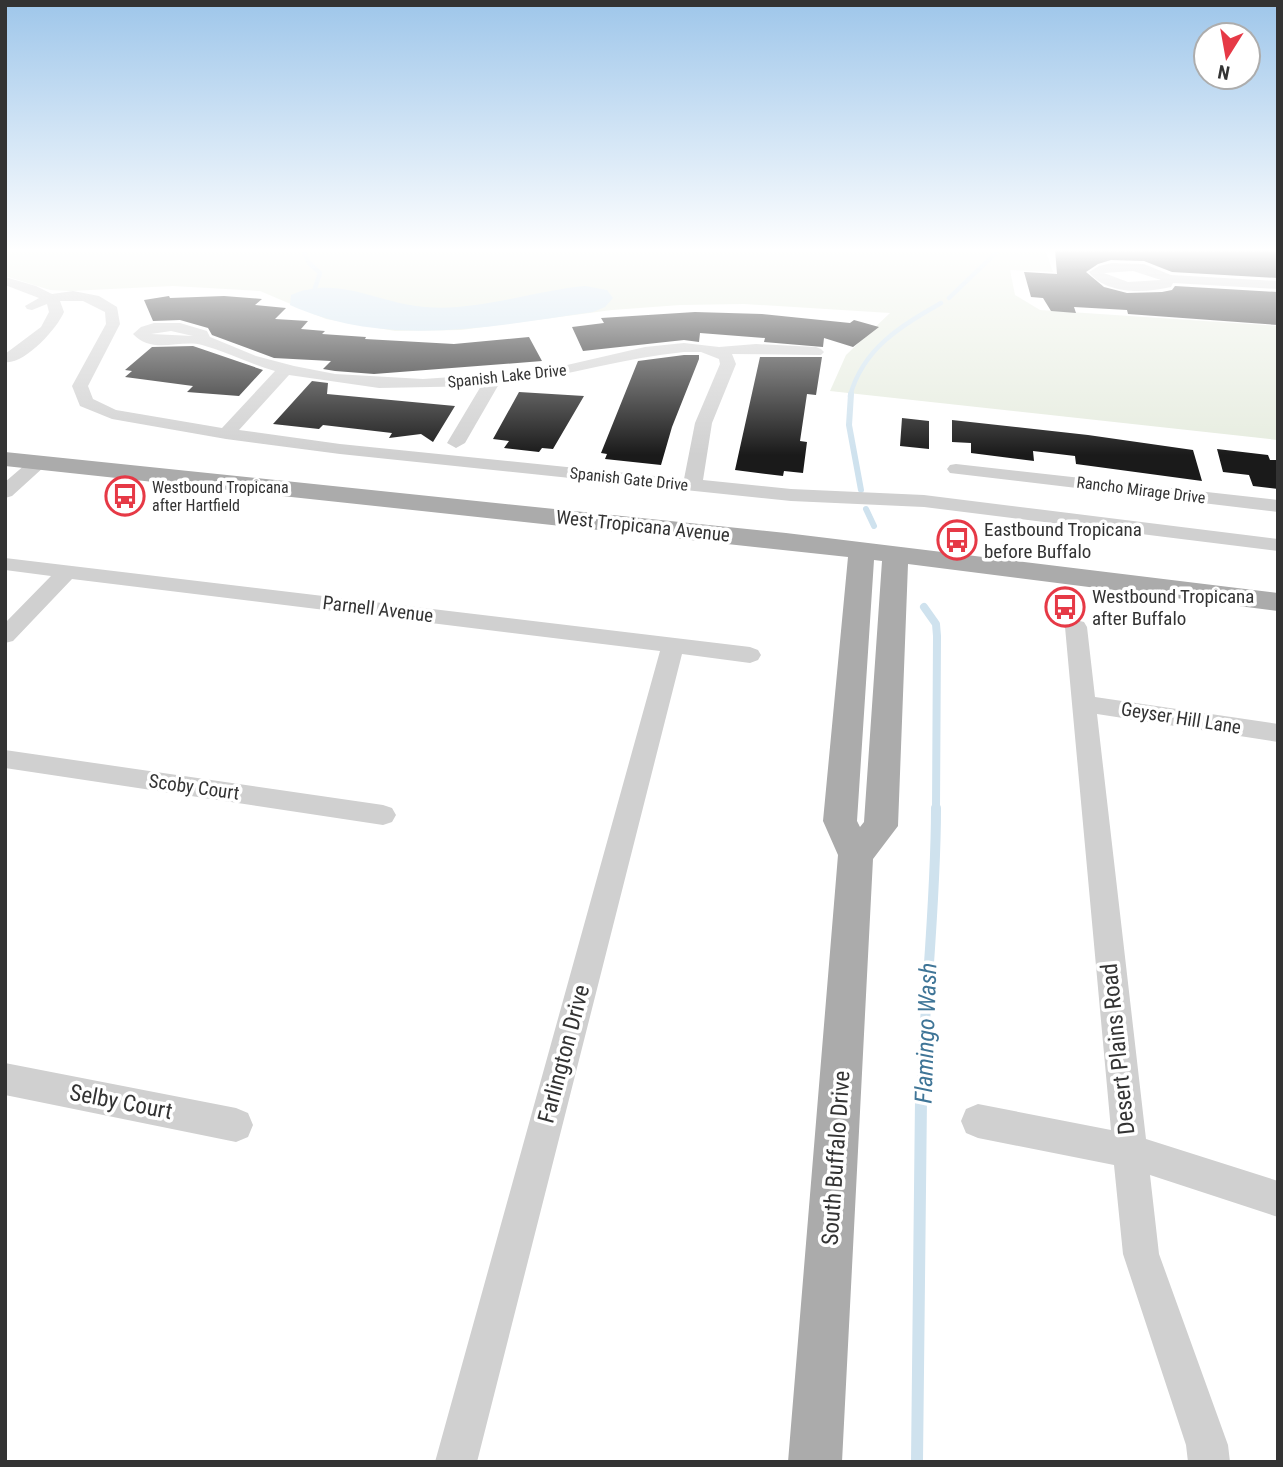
<svg xmlns="http://www.w3.org/2000/svg" width="1283" height="1467" font-family="'Roboto Condensed',sans-serif">
  <style>
    .green { fill: #e6ecdf }
    .water { fill: #cfe2ee }
    .lines { fill: none; stroke-linecap: round; stroke-linejoin: round }
    .stream-far4 { stroke: #cfe2ee; stroke-width: 4.5 }
    .stream-far3 { stroke: #cfe2ee; stroke-width: 6 }
    .stream-far2 { stroke: #cfe2ee; stroke-width: 8 }
    .stream-far1 { stroke: #cfe2ee; stroke-width: 10 }
    .stream { stroke: #cfe2ee; stroke-width: 12 }
    .building { fill: #1a1a1a }
    .minor { fill: #d0d0d0; fill-rule: evenodd }
    .major { fill: #ababab; fill-rule: evenodd }
    .labels { text-anchor: middle; dominant-baseline: central; stroke-width: 7; stroke-linejoin: round; paint-order: stroke }
    .far-street-label { font-size: 16px; fill: #333; stroke: #fff }
    .far-poi-label { font-size: 16px; fill: #333; stroke: #fff; text-anchor: start }
    .street-label { font-size: 19px; fill: #333; stroke: #fff }
    .poi-label { font-size: 19px; fill: #333; stroke: #fff; text-anchor: start }
    .near-street-label { font-size: 23px; fill: #333; stroke: #fff }
    .near-water-label { font-size: 24px; font-style: italic; fill: #3f7597; stroke: #fff }
  </style>
  <rect width="100%" height="100%" fill="#fff"/>
  <path class="green" d="M 5,249 L 1045,249 L 1053,272 L 1010,270 L 1015,295 L 1040,310 L 1278,326 L 1278,440 L 830,391 L 846,355 L 890,313 L 744,304 L 680,305 L 612,310 L 461,330 L 395,331 L 326,319 L 260,291 L 173,286 L 70,291 L 50,290 L 5,276 Z"/>
  <path class="water" d="M 585,286 L 607,290 L 613,298 L 605,307 L 593,312 C 492,326 387,349 290,305 L 291,295 C 334,276 373,300 416,306 C 472,314 530,291 585,286 Z"/>
  <g class="lines">
    <path class="stream-far4" d="M 302,249 L 309,263 L 320,273 L 315,288
      M 949,298 L 1000,249
      M 850,396 C 863,348 901,326 941,303"/>
    <path class="stream-far3" d="M 851,394 L 849,425 L 861,490
      M 866,509 L 874,526"/>
    <path class="stream-far2" d="M 924,607 L 936,624 L 937,636 L 936,810"/>
    <path class="stream-far1" d="M 921,1101 C 924,1003 936,906 936,808"/>
    <path class="stream" d="M 917,1462 L 921,1099"/>
  </g>
  <path class="building" d="M 1055,249 L 1278,249 L 1278,278 L 1172,272 L 1144,261 L 1111,260 L 1098,264 L 1086,272 L 1104,287 L 1127,293 L 1162,292 L 1172,290 L 1175,286 L 1278,292 L 1278,325 L 1128,314 L 1127,310 L 1074,307 L 1076,313 L 1051,311 L 1043,298 L 1031,297 L 1024,272 L 1057,274 Z
    M 169,296 L 170,298 L 224,296 L 262,299 L 255,305 L 286,308 L 275,319 L 308,321 L 301,329 L 325,331 L 322,334 L 366,337 L 365,339 L 454,344 L 529,337 L 542,361 L 374,374 L 335,371 L 323,369 L 331,361 L 274,358 L 212,335 L 208,328 L 180,320 L 153,321 L 144,300 Z
    M 695,312 L 762,314 L 850,323 L 854,320 L 879,327 L 853,347 L 824,338 L 823,347 L 764,342 L 765,338 L 700,333 L 699,342 L 684,340 L 583,351 L 572,327 L 604,323 L 601,318 Z
    M 193,346 L 263,370 L 239,396 L 187,392 L 193,386 L 125,377 L 132,371 L 125,370 L 152,347 Z
    M 684,355 L 699,355 L 699,359 L 672,427 L 661,465 L 605,459 L 607,454 L 601,453 L 638,361 Z
    M 760,357 L 822,357 L 816,395 L 807,394 L 800,441 L 807,442 L 803,473 L 784,471 L 783,476 L 735,470 Z
    M 312,381 L 328,383 L 327,394 L 455,406 L 433,442 L 421,434 L 389,438 L 392,433 L 323,425 L 319,429 L 273,424 Z
    M 519,392 L 584,396 L 553,449 L 542,448 L 539,452 L 504,448 L 509,441 L 493,439 Z
    M 902,418 L 929,421 L 929,449 L 900,446 Z
    M 952,420 L 1088,435 L 1193,450 L 1202,481 L 1076,464 L 1075,456 L 1033,451 L 1034,461 L 971,453 L 971,443 L 952,442 Z
    M 1217,449 L 1268,455 L 1270,460 L 1278,460 L 1278,489 L 1253,486 L 1249,475 L 1223,472 Z"/>
  <g class="lines">
    <path class="minor" d="M 1112,263 L 1144,264 L 1171,275 L 1278,281 L 1278,289 L 1173,283 L 1171,287 C 1146,293 1106,295 1089,272 L 1099,266 ZM 1133,271 L 1161,280 L 1128,282 L 1104,273 Z
      M 5,277 L 36,286 L 52,294 L 73,291 L 99,296 L 117,307 L 120,324 L 88,386 L 93,399 L 116,410 L 222,428 L 275,371 C 250,364 227,352 202,345 C 180,339 152,355 133,334 L 141,327 L 154,323 L 180,323 L 207,331 L 210,337 L 256,356 L 294,366 L 335,374 L 423,379 L 511,373 L 567,365 L 645,347 L 684,343 L 719,347 L 756,344 L 816,347 L 821,349 L 824,352 L 821,355 L 732,354 L 736,364 L 712,423 L 703,480 L 791,489 L 924,495 L 1278,539 L 1278,551 L 924,507 L 791,501 L 340,454 L 226,439 L 112,419 L 80,406 L 72,386 L 106,324 L 105,312 L 83,301 L 60,301 L 64,312 C 57,329 24,365 5,362 L 5,354 L 41,327 L 49,312 L 47,304 L 32,310 L 27,309 L 25,306 L 39,298 L 5,285 ZM 171,331 L 193,336 L 151,334 ZM 684,352 L 701,352 L 719,359 L 720,364 L 695,423 L 684,479 L 340,444 L 239,430 L 289,375 L 379,388 L 481,386 L 447,443 L 456,448 L 465,443 L 499,384 C 562,378 621,358 684,352 Z
      M 39,457 L 48,462 L 45,466 L 12,496 L 5,498 L 5,482 L 33,458 Z
      M 956,464 L 1278,500 L 1278,512 L 950,473 L 947,469 L 950,465 Z
      M 5,558 L 750,647 L 758,650 L 761,655 L 758,660 L 750,663 L 682,654 L 477,1462 L 435,1462 L 660,651 L 72,579 L 13,641 L 5,643 L 5,623 L 51,576 L 5,570 Z
      M 1076,620 L 1084,622 L 1087,627 L 1095,697 L 1278,724 L 1278,742 L 1097,714 L 1146,1139 L 1278,1181 L 1278,1217 L 1150,1175 L 1159,1254 L 1228,1445 L 1230,1462 L 1188,1462 L 1186,1445 L 1123,1254 L 1114,1165 L 978,1138 L 966,1133 L 961,1121 L 966,1109 L 978,1104 L 1111,1130 L 1065,627 L 1068,622 Z
      M 5,750 L 383,805 L 392,808 L 396,815 L 392,822 L 383,825 L 5,768 Z
      M 5,1063 L 236,1108 L 248,1113 L 253,1125 L 248,1137 L 236,1142 L 5,1095 Z"/>
    <path class="major" d="M 5,452 L 786,533 L 1278,593 L 1278,611 L 908,564 L 898,826 L 873,859 L 842,1462 L 788,1462 L 838,855 L 823,821 L 848,557 L 5,466 ZM 874,560 L 882,561 L 864,822 L 860,827 L 857,821 Z"/>
  </g>
  <linearGradient id="sky" x2="0" y2="1"><stop stop-color="#9ec6ea"/><stop offset="0.55" stop-color="#fff"/><stop offset="1" stop-color="#fff" stop-opacity="0"/></linearGradient>
  <rect width="1283" height="455" fill="url(#sky)"/>
  <defs>
    <g id="bus-ring" transform="scale(2.0125)"><circle r="9.5" fill="#fff" stroke="#e63946" stroke-width="1.5"/><path d="M-5-6H5V4H4V6H2V4H-2V6H-4V4H-5ZM-3.5-4V0h7V-4ZM-3.5 1.2v1.5H-2V1.2ZM2 1.2v1.5H3.5V1.2Z" fill="#e63946"/></g>
  </defs>
  <g fill-rule="evenodd">
    <use href="#bus-ring" x="125" y="496"/>
    <use href="#bus-ring" x="957" y="540"/>
    <use href="#bus-ring" x="1065" y="607"/>
  </g>
  <g class="labels">
    <g class="far-street-label">
      <text transform="translate(507 376) rotate(-6)">Spanish Lake Drive</text>
      <text transform="translate(629 479) rotate(6)">Spanish Gate Drive</text>
      <text transform="translate(1141 490) rotate(7)">Rancho Mirage Drive</text>
    </g>
    <g class="far-poi-label">
      <text x="152" y="487">Westbound Tropicana<tspan x="152" dy="18">after Hartfield</tspan></text>
    </g>
    <g class="street-label">
      <text transform="translate(643 526) rotate(6)">West Tropicana Avenue</text>
      <text transform="translate(378 609) rotate(7)">Parnell Avenue</text>
      <text transform="translate(1181 718) rotate(9)">Geyser Hill Lane</text>
      <text transform="translate(194 787) rotate(8)">Scoby Court</text>
    </g>
    <g class="poi-label">
      <text x="984" y="529">Eastbound Tropicana<tspan x="984" dy="22">before Buffalo</tspan></text>
      <text x="1092" y="596">Westbound Tropicana<tspan x="1092" dy="22">after Buffalo</tspan></text>
    </g>
    <g class="near-street-label">
      <text transform="translate(1118 1049) rotate(-96)">Desert Plains Road</text>
      <text transform="translate(564 1054) rotate(-75)">Farlington Drive</text>
      <text transform="translate(121 1102) rotate(11)">Selby Court</text>
      <text transform="translate(836 1158) rotate(-86)">South Buffalo Drive</text>
    </g>
    <g class="near-water-label">
      <text transform="translate(926 1033) rotate(-88)">Flamingo Wash</text>
    </g>
  </g>
  <rect width="1283" height="1467" fill="none" stroke="#333333" stroke-width="14"/>
  <g transform="translate(1227 56) rotate(191)"><circle r="33" fill="#ffffff" stroke="#adadad" stroke-width="2"/>
  <path d="M0-5L12 26L0 18L-12 26Z" fill="#e63946"/>
  <text y="-10" font-size="19" font-weight="bold" text-anchor="middle" fill="#333333">N</text>
  </g>
</svg>
